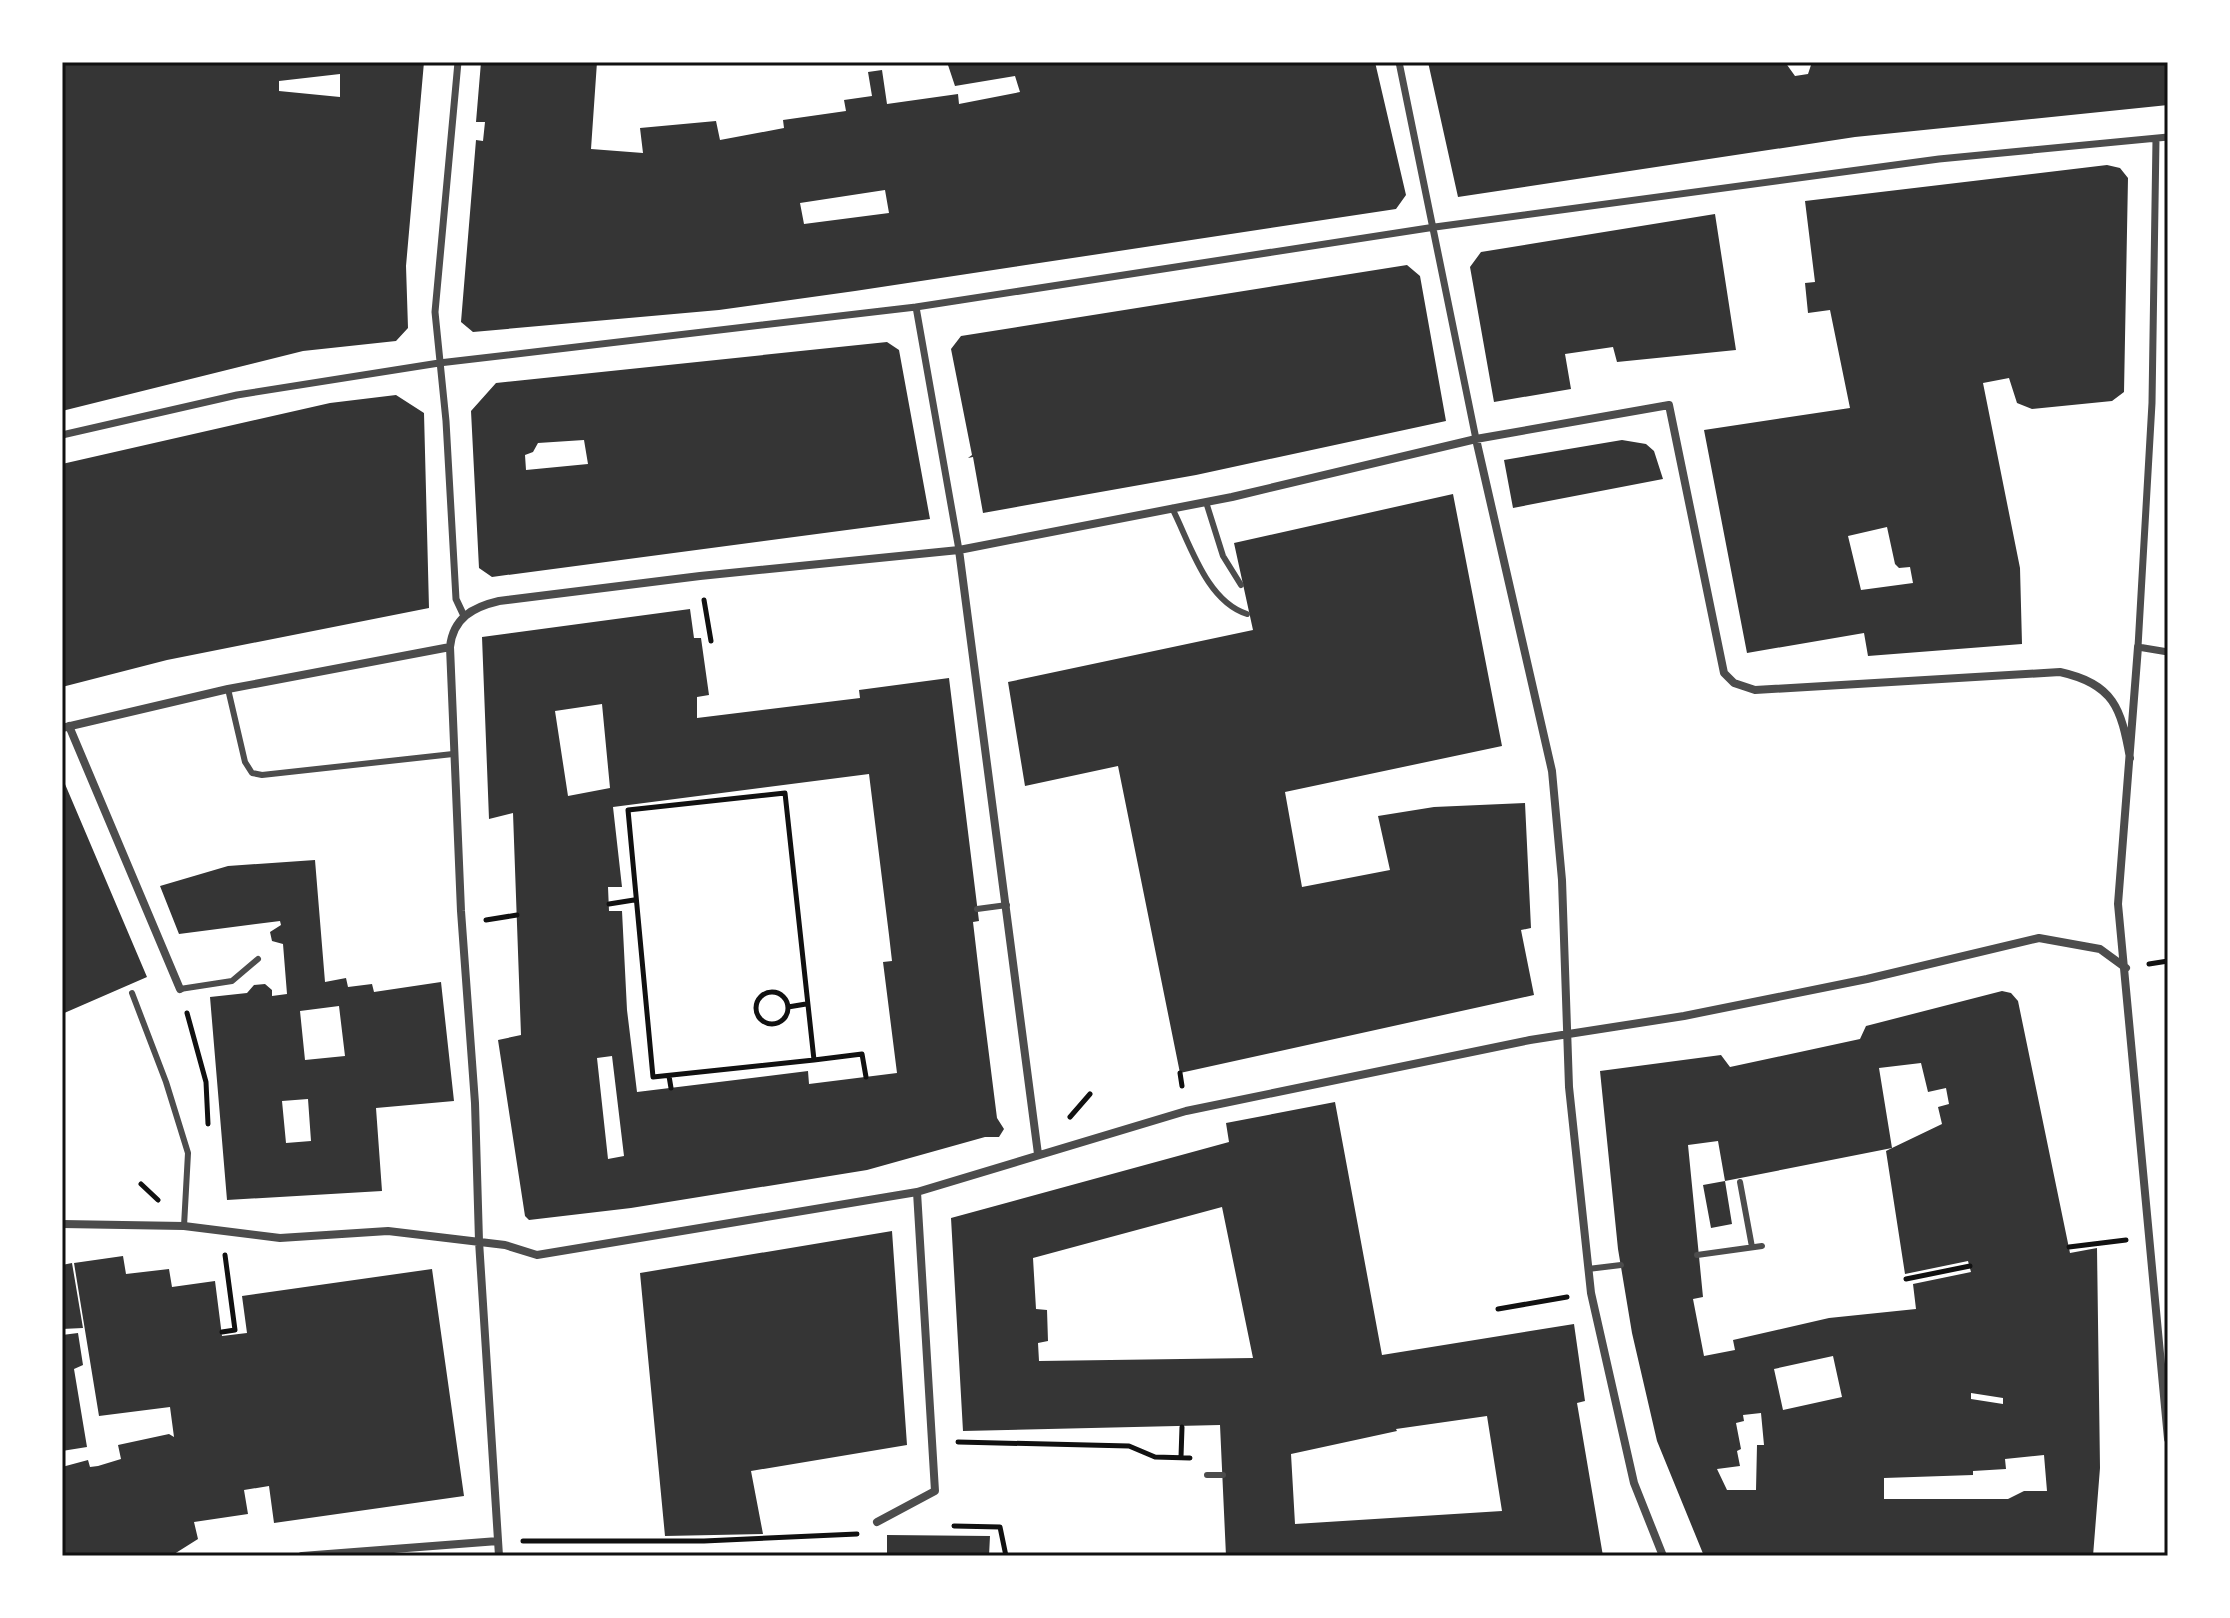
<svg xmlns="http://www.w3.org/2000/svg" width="2230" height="1618" font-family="Barlow,sans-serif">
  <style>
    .building { fill: #353535; fill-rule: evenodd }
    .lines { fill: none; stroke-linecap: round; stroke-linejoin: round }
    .path { stroke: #111; stroke-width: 5 }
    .service { stroke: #4c4c4c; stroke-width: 6 }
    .pedestrian { stroke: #4c4c4c; stroke-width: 7 }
    .minor { stroke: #4c4c4c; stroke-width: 8 }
    .neatline { fill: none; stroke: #111; stroke-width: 3 }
  </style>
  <rect width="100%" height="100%" fill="#fff"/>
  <path class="building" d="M 62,62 L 424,62 L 406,266 L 408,328 L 396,341 L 303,351 L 62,411 ZM 340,74 L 340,97 L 279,91 L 279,81 Z
    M 481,62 L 597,62 L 591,149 L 643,153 L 640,128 L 716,121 L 720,140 L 784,128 L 783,120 L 846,111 L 844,100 L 872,96 L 868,72 L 882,70 L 887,104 L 958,94 L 959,104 L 1020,92 L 1015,76 L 955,86 L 947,62 L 1375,62 L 1406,195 L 1396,209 L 855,291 L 719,310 L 473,332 L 461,322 L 476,140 L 483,141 L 485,122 L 476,122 ZM 885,190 L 889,213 L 804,224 L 800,203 Z
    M 1428,62 L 1785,62 L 1795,76 L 1808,74 L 1812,62 L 2168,62 L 2168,105 L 1855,137 L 1458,197 Z
    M 2107,165 L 2120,168 L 2128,178 L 2124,392 L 2112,401 L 2032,409 L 2017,403 L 2009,378 L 1983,383 L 2020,568 L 2022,644 L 1868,656 L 1864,633 L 1747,653 L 1704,430 L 1850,408 L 1830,310 L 1808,313 L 1805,283 L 1815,282 L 1805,201 ZM 1887,527 L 1895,564 L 1899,568 L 1910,567 L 1913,583 L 1861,590 L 1848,536 Z
    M 1715,214 L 1736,350 L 1617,362 L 1613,347 L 1565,354 L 1571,389 L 1494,402 L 1470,267 L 1481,252 Z
    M 1407,265 L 1420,276 L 1446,421 L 1196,475 L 983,513 L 973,457 L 968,458 L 972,455 L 951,349 L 961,336 Z
    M 887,342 L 899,350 L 930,519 L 492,577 L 479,568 L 471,411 L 496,383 ZM 584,440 L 588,464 L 526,470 L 525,455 L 533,452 L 538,443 Z
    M 396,395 L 424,413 L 429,608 L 167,660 L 62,687 L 62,464 L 330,403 Z
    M 1622,440 L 1646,444 L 1654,451 L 1663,479 L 1513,508 L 1504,460 Z
    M 1453,494 L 1502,746 L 1285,792 L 1302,887 L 1390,870 L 1378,816 L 1434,807 L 1525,803 L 1531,928 L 1521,930 L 1534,995 L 1180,1073 L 1118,766 L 1025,786 L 1008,682 L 1253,630 L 1234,543 Z
    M 690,609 L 694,638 L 701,638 L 709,695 L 697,697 L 697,718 L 860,698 L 859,690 L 949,678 L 979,921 L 973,922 L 983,1007 L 997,1118 L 1004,1129 L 999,1137 L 985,1137 L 867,1170 L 631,1208 L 529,1220 L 525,1216 L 498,1040 L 521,1035 L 513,813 L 489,819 L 482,637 ZM 602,704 L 610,788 L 568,796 L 555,711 ZM 869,774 L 889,935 L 892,961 L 883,962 L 897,1073 L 809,1084 L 808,1071 L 637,1092 L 627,1010 L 622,911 L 609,911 L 608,887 L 622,887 L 613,807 ZM 612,1056 L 624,1156 L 608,1159 L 597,1058 Z
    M 62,777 L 147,977 L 62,1014 Z
    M 315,860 L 325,982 L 346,978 L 348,987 L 372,984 L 374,992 L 441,982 L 454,1101 L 376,1108 L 382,1191 L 227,1200 L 210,997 L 247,993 L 254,985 L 265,984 L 272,990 L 272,996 L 287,994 L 283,944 L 272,941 L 270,932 L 281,925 L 280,921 L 179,934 L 160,886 L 228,866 ZM 339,1006 L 345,1056 L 305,1060 L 300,1011 ZM 308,1099 L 311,1141 L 286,1143 L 282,1101 Z
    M 2002,991 L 2011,993 L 2018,1001 L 2070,1253 L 2097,1248 L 2100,1468 L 2093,1556 L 1704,1556 L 1657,1441 L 1632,1333 L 1618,1249 L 1600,1071 L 1721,1055 L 1730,1067 L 1860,1039 L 1866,1026 ZM 1921,1063 L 1928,1092 L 1946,1088 L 1949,1104 L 1938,1107 L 1942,1124 L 1892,1148 L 1879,1068 ZM 1718,1141 L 1725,1181 L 1892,1148 L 1886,1151 L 1905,1274 L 1968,1261 L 1971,1272 L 1913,1284 L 1916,1309 L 1829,1318 L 1733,1340 L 1735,1350 L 1704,1356 L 1693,1299 L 1703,1297 L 1688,1145 ZM 1833,1356 L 1842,1397 L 1783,1410 L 1774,1369 ZM 1971,1393 L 2003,1398 L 2003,1404 L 1971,1399 ZM 1761,1413 L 1764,1445 L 1757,1445 L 1756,1490 L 1727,1490 L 1717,1469 L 1740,1466 L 1737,1451 L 1741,1449 L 1736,1423 L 1744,1421 L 1743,1415 ZM 2044,1455 L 2047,1491 L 2024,1491 L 2008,1499 L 1884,1499 L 1884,1478 L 1973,1475 L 1973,1471 L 2006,1469 L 2005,1459 Z
    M 1335,1102 L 1382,1355 L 1574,1324 L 1585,1401 L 1577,1403 L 1603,1556 L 1226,1556 L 1220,1425 L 963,1431 L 951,1218 L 1229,1142 L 1226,1123 ZM 1222,1207 L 1253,1358 L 1039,1361 L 1038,1343 L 1048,1341 L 1047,1310 L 1036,1309 L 1033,1258 ZM 1487,1416 L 1502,1511 L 1295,1524 L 1291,1454 L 1397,1431 L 1396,1429 Z
    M 1725,1181 L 1732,1224 L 1711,1228 L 1703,1185 Z
    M 892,1231 L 907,1445 L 751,1471 L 763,1534 L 665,1536 L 640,1273 Z
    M 123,1256 L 126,1274 L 169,1269 L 172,1287 L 215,1281 L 222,1336 L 247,1333 L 242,1296 L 432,1269 L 464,1496 L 274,1523 L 269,1486 L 244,1490 L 248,1514 L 194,1522 L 198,1539 L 171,1556 L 62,1556 L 62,1467 L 88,1460 L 90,1467 L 98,1466 L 121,1459 L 118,1445 L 169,1434 L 174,1437 L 170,1407 L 99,1416 L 74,1263 Z
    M 72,1263 L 83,1328 L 62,1329 L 62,1265 Z
    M 78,1333 L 83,1365 L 74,1369 L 87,1447 L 62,1451 L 62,1335 Z
    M 887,1535 L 990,1536 L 989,1556 L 887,1556 Z"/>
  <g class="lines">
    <path class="path" d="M 704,600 L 711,641
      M 785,793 L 814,1060 L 653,1077 L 628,810 Z
      M 609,904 L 634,900
      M 486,920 L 517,915
      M 2149,964 L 2168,961
      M756 1008a16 16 0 1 1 32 0a16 16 0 1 1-32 0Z
      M 788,1007 L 806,1004
      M 187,1013 L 206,1082 L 208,1124
      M 814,1060 L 862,1054 L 866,1077
      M 1180,1073 L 1182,1086
      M 669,1076 L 671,1088
      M 1070,1117 L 1090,1094
      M 141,1184 L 158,1200
      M 2069,1247 L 2126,1240
      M 1906,1279 L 1970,1266
      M 1498,1309 L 1567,1297
      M 222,1332 L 235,1330 L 225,1255
      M 958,1442 L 1129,1446 L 1155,1457 L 1190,1458
      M 1181,1457 L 1182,1427
      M 954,1526 L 1000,1527 L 1006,1556
      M 523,1541 L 704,1541 L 857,1534"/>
    <path class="service" d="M 1206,502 L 1223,556 L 1241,585
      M 1172,508 C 1190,543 1206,601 1247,614
      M 228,689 L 245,762 L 252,773 L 262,775 L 453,754
      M 977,909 L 1007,905
      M 180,989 L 232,981 L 258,959
      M 132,993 L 166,1082 L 188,1153 L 184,1226
      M 1740,1182 L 1752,1247
      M 1697,1255 L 1762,1246
      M 1588,1269 L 1621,1265
      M 1207,1475 L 1223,1475"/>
    <path class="pedestrian" d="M 458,62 L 435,312 L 446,421 L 456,599 L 464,616
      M 1399,62 L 1476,439
      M 2156,139 L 2152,403 L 2138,647 L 2168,652
      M 916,307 L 959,550
      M 62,435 L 237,395 L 439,363 L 916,307 L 1435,227 L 1939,159 L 2168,137"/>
    <path class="minor" d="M 1476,439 L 1552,771 L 1562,880 L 1569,1087 L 1591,1293 L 1634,1483 L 1663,1556
      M 959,550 L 1038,1154
      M 2138,647 L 2118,904 L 2168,1439
      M 69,726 L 180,989
      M 62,728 L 228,689 L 450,647
      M 62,1224 L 184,1226 L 280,1238 L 388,1231 L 505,1245 L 537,1255 L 917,1192 L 1186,1111 L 1530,1040 L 1684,1016 L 1867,979 L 2039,938 L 2100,949 L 2126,968
      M 877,1522 L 935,1491 L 917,1192
      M 302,1556 L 498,1541
      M 499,1556 L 479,1241 L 475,1103 L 461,911 L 450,647 C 453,618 473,607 499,601 L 700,576 L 959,550 L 1232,497 L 1476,439 L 1669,405 L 1724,673 L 1734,683 L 1755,690 L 2060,672 C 2114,684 2121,708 2130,758"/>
  </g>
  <rect width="2230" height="1618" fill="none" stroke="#ffffff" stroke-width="128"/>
  <rect x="64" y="64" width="2102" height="1490" class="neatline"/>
</svg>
